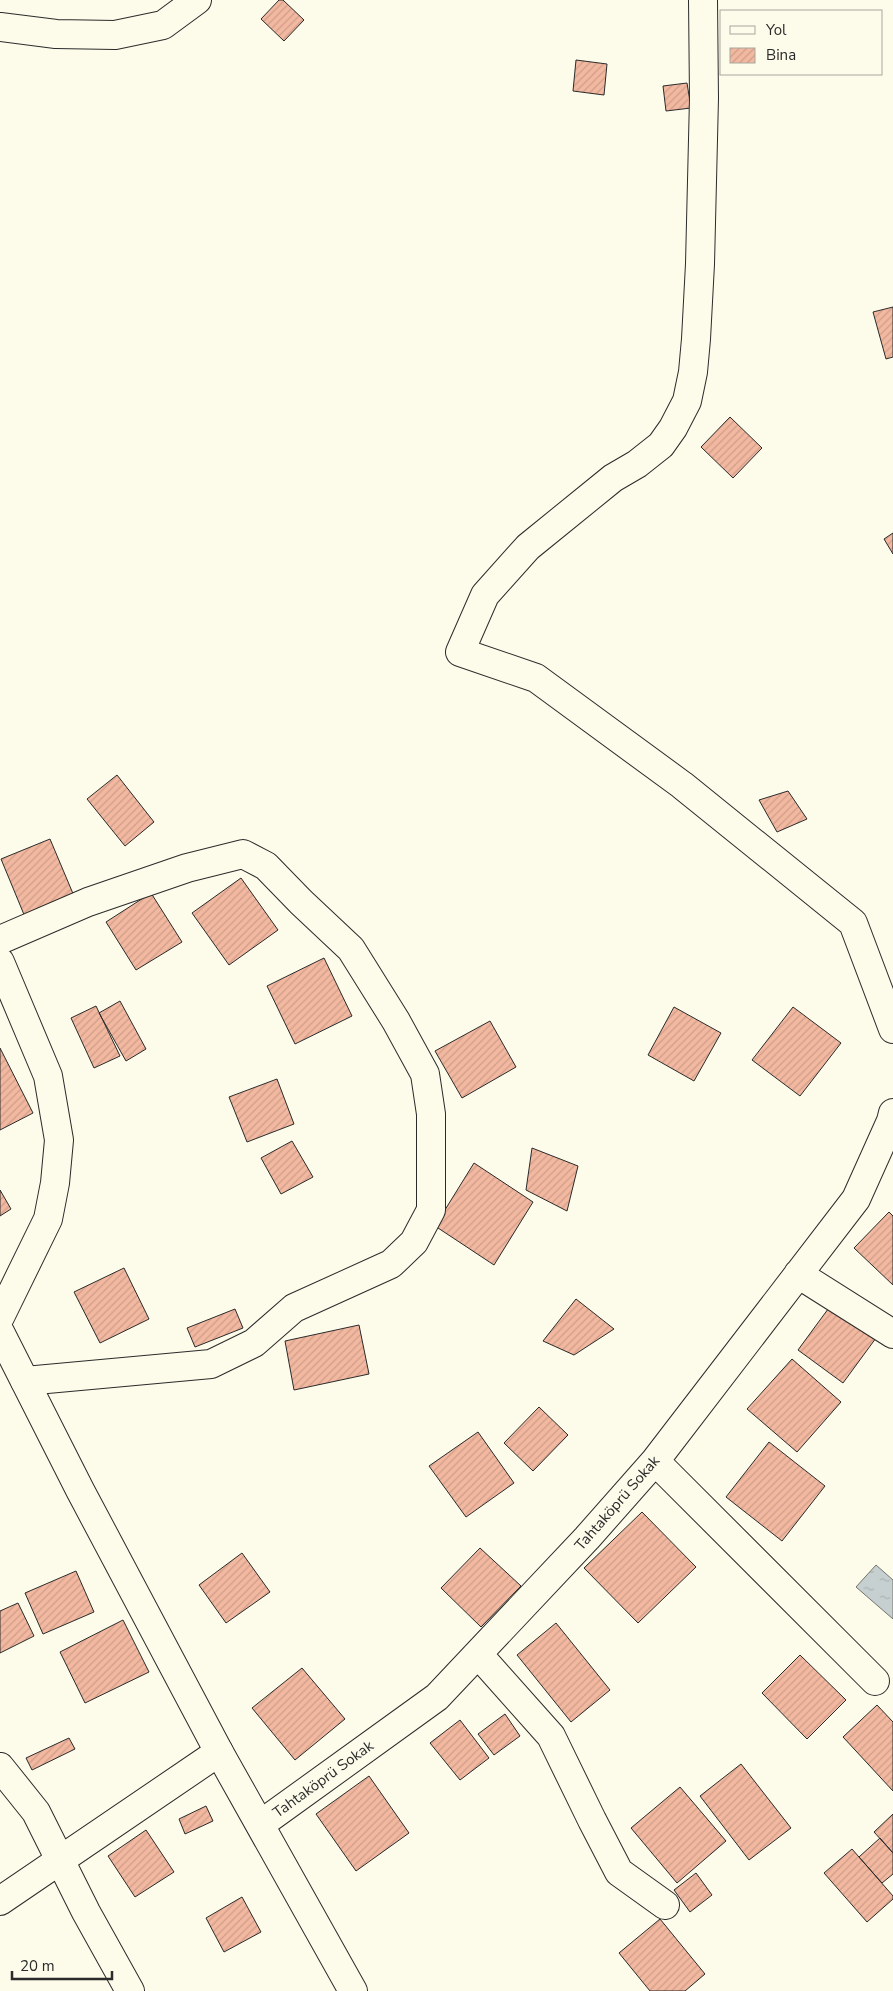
<svg xmlns="http://www.w3.org/2000/svg" width="893" height="1991" font-family="'Nunito Sans',sans-serif">
  <style>
    .water { fill: url(#water-ripples); stroke: #74746e }
    .building { fill: url(#building-hatch); stroke: #2b2b2b }
    .lines { fill: none; stroke-linecap: round; stroke-linejoin: round }
    .minor-casing { stroke: #2b2b2b; stroke-width: 30 }
    .tertiary-casing { stroke: #2b2b2b; stroke-width: 30 }
    .minor { stroke: #fdfbea; stroke-width: 28 }
    .tertiary { stroke: #fdfbea; stroke-width: 28 }
    .labels { text-anchor: middle; dominant-baseline: central; stroke-width: 4; stroke-linejoin: round; paint-order: stroke }
    .street-label { font-size: 15px; fill: #2b2b2b; stroke: #fdfbea }
  </style>
  <defs>
    <pattern id="water-ripples" width="26" height="14" patternUnits="userSpaceOnUse" patternTransform="scale(1.25)"><rect width="26" height="14" fill="#c7d0d0"/><path d="M2 4q2-2 4 0t4 0M15 11q2-2 4 0t4 0" fill="none" stroke="#abb3b3"/></pattern>
    <pattern id="building-hatch" width="6" height="6" patternUnits="userSpaceOnUse" patternTransform="scale(1.25)"><rect width="6" height="6" fill="#f2b8a0"/><path d="M-1 1l2-2M0 6l6-6M5 7l2-2" fill="none" stroke="#d09e8a"/></pattern>
  </defs>
  <rect width="100%" height="100%" fill="#fdfbea"/>
  <path class="water" d="M 876,1565 L 893,1580 L 893,1619 L 856,1587 Z"/>
  <path class="building" d="M 279,0 L 283,0 L 304,20 L 284,41 L 261,19 Z
    M 576,60 L 607,64 L 604,95 L 573,91 Z
    M 687,83 L 691,108 L 666,111 L 663,86 Z
    M 893,307 L 893,357 L 886,359 L 873,312 Z
    M 730,417 L 762,448 L 733,478 L 701,447 Z
    M 893,533 L 893,554 L 884,539 Z
    M 117,775 L 154,822 L 125,846 L 87,799 Z
    M 788,791 L 807,819 L 777,832 L 759,800 Z
    M 50,839 L 74,896 L 25,917 L 1,859 Z
    M 241,878 L 278,930 L 229,965 L 192,913 Z
    M 151,893 L 182,942 L 136,970 L 106,922 Z
    M 324,958 L 352,1016 L 295,1044 L 267,986 Z
    M 120,1001 L 146,1049 L 126,1061 L 99,1013 Z
    M 96,1006 L 120,1056 L 94,1068 L 71,1018 Z
    M 674,1007 L 721,1033 L 694,1081 L 648,1055 Z
    M 793,1007 L 841,1043 L 800,1096 L 752,1060 Z
    M 490,1021 L 516,1067 L 462,1098 L 435,1051 Z
    M 0,1048 L 33,1113 L 0,1130 Z
    M 277,1079 L 294,1124 L 247,1142 L 229,1097 Z
    M 292,1141 L 313,1177 L 281,1194 L 261,1158 Z
    M 532,1148 L 578,1166 L 567,1211 L 526,1190 Z
    M 474,1163 L 533,1202 L 494,1265 L 435,1226 Z
    M 0,1190 L 11,1209 L 0,1216 Z
    M 889,1212 L 893,1216 L 893,1285 L 854,1248 Z
    M 124,1268 L 149,1319 L 100,1343 L 74,1292 Z
    M 576,1299 L 614,1329 L 574,1355 L 543,1341 Z
    M 831,1305 L 876,1338 L 843,1383 L 798,1350 Z
    M 235,1309 L 243,1328 L 195,1347 L 187,1328 Z
    M 359,1325 L 369,1374 L 294,1390 L 285,1341 Z
    M 792,1359 L 841,1402 L 797,1452 L 747,1409 Z
    M 539,1407 L 568,1435 L 533,1471 L 504,1443 Z
    M 478,1432 L 514,1483 L 466,1517 L 429,1466 Z
    M 769,1442 L 825,1486 L 782,1541 L 726,1497 Z
    M 642,1512 L 696,1567 L 638,1623 L 584,1568 Z
    M 480,1548 L 521,1586 L 481,1627 L 441,1588 Z
    M 242,1553 L 270,1592 L 226,1623 L 199,1585 Z
    M 76,1571 L 94,1612 L 43,1634 L 25,1593 Z
    M 18,1603 L 34,1636 L 0,1653 L 0,1611 Z
    M 123,1620 L 149,1672 L 85,1703 L 60,1652 Z
    M 556,1623 L 610,1690 L 571,1722 L 517,1655 Z
    M 800,1655 L 846,1700 L 807,1739 L 762,1693 Z
    M 302,1668 L 345,1719 L 295,1760 L 252,1708 Z
    M 877,1705 L 893,1722 L 893,1791 L 843,1737 Z
    M 505,1714 L 520,1736 L 494,1755 L 478,1734 Z
    M 460,1720 L 489,1758 L 460,1780 L 430,1743 Z
    M 69,1738 L 75,1749 L 32,1770 L 26,1758 Z
    M 741,1764 L 791,1828 L 749,1860 L 700,1796 Z
    M 369,1776 L 409,1833 L 356,1871 L 316,1814 Z
    M 680,1787 L 726,1841 L 677,1883 L 631,1828 Z
    M 206,1806 L 213,1821 L 185,1834 L 179,1819 Z
    M 893,1814 L 893,1853 L 874,1832 Z
    M 146,1830 L 174,1872 L 135,1897 L 108,1856 Z
    M 880,1838 L 893,1853 L 893,1874 L 882,1883 L 859,1857 Z
    M 852,1849 L 893,1896 L 893,1899 L 867,1922 L 824,1873 Z
    M 696,1873 L 712,1895 L 690,1912 L 674,1890 Z
    M 242,1897 L 261,1932 L 224,1952 L 206,1918 Z
    M 660,1919 L 705,1974 L 685,1991 L 650,1991 L 619,1953 Z"/>
  <g class="lines">
    <g class="minor-casing">
      <path id="minor" d="M 703,0 L 704,98 L 700,264 L 696,339 L 693,372 L 687,401 L 673,428 L 661,445 L 637,464 L 613,478 L 528,547 L 485,595 L 460,652 L 536,678 L 682,785 L 853,923 L 893,1029
        M 0,27 L 56,34 L 115,35 L 163,25 L 197,0
        M 0,940 L 88,902 L 187,868 L 243,854 L 266,866 L 301,902 L 351,949 L 396,1021 L 425,1074 L 431,1114 L 431,1210 L 414,1242 L 391,1264 L 294,1308 L 254,1343 L 211,1364 L 25,1381
        M 0,962 L 48,1076 L 59,1140 L 55,1183 L 48,1219 L 0,1317
        M 798,1274 L 893,1334
        M 655,1461 L 875,1681
        M 478,1654 L 551,1736 L 592,1820 L 619,1872 L 665,1905
        M 0,1767 L 36,1812 L 86,1912 L 130,1991
        M 261,1824 L 437,1697 L 587,1538 L 655,1461 L 856,1199 L 891,1121 L 893,1113
        M 0,1901 L 219,1752"/>
    </g>
    <g class="tertiary-casing">
      <path id="tertiary" d="M 0,1332 L 80,1490 L 219,1752 L 353,1991"/>
    </g>
    <use href="#minor" class="minor"/>
    <use href="#tertiary" class="tertiary"/>
  </g>
  <g class="labels">
    <g class="street-label">
      <text transform="translate(617 1503) rotate(-49)">Tahtaköprü Sokak</text>
      <text transform="translate(323 1779) rotate(-36)">Tahtaköprü Sokak</text>
    </g>
  </g>
  <rect x="720" y="10" width="162" height="65" fill="#fdfbea" stroke="#a9a89e"/>
  <rect x="730" y="26" width="25" height="8" fill="#fdfbea" stroke="#a9a89e"/>
  <text x="766" y="35" font-size="15" fill="#2b2b2b">Yol</text>
  <rect x="730" y="48" width="25" height="15" fill="url(#building-hatch)" stroke="#a9a89e"/>
  <text x="766" y="60" font-size="15" fill="#2b2b2b">Bina</text>
  <path d="M12 1971v8h100v-8" fill="none" stroke="#2b2b2b" stroke-width="2.5"/>
  <text x="20" y="1971" font-size="15" fill="#2b2b2b" stroke="#fdfbea" stroke-width="4" paint-order="stroke">20 m</text>
</svg>
